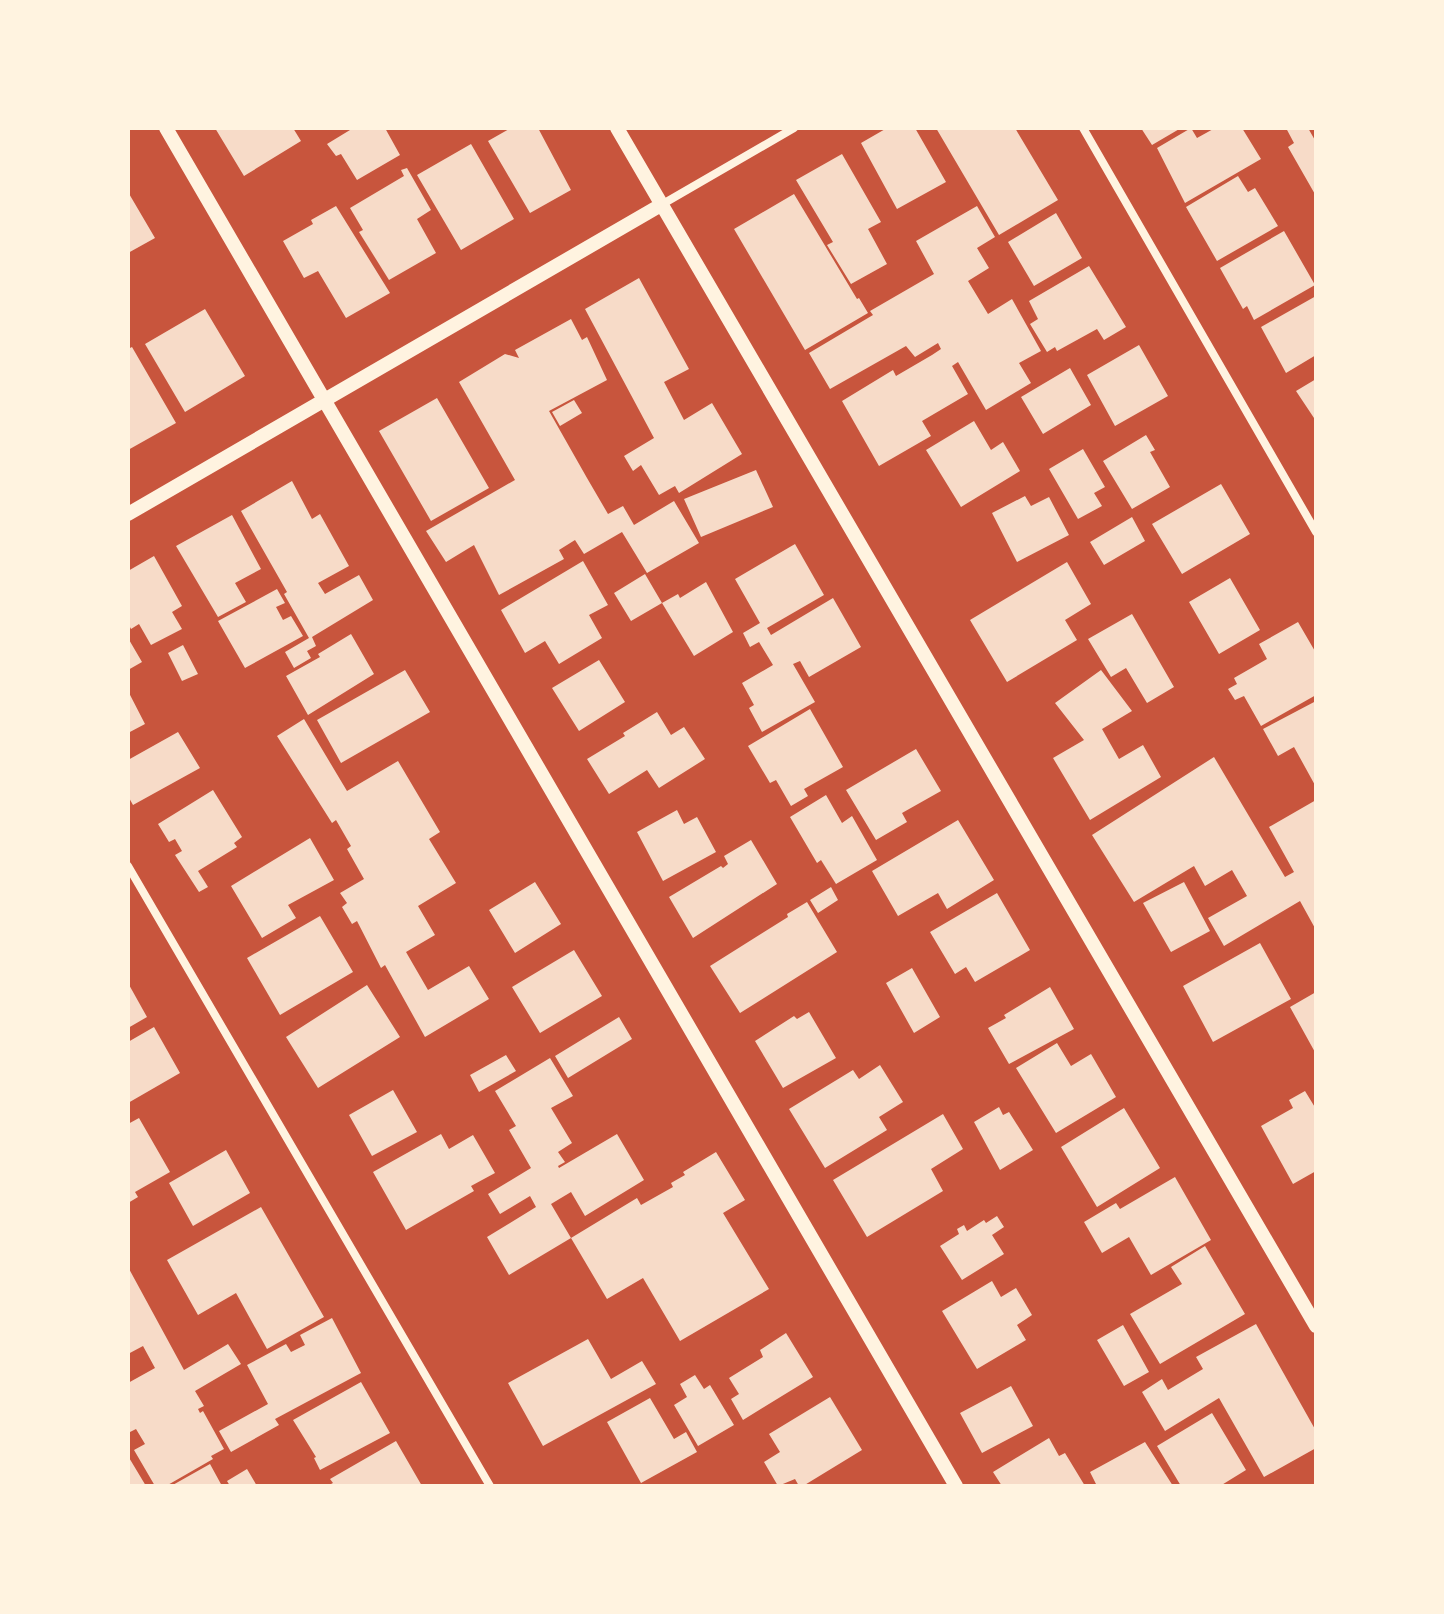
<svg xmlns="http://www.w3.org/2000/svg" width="1444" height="1614" font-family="'PT Sans Narrow',sans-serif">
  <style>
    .building { fill: #f7dbc8 }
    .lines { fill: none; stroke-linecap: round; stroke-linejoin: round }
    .minor { stroke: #fff3e0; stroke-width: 8 }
    .tertiary { stroke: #fff3e0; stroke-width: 14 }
  </style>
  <rect width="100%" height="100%" fill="#c8553d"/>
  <path class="building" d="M 215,128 L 293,128 L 301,141 L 244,176 Z
    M 349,128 L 385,128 L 400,155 L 357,180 L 341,154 L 336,156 L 327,144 L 350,130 Z
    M 511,128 L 538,128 L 571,190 L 530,213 L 488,141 Z
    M 887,128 L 915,128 L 946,182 L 897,209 L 861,143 Z
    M 936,128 L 1015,128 L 1058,200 L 999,235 Z
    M 1141,128 L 1181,128 L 1152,145 Z
    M 1191,128 L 1197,138 L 1215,128 L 1242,128 L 1261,159 L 1185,203 L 1157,148 Z
    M 1286,128 L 1308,128 L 1316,142 L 1316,196 L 1288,147 L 1294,143 Z
    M 471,144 L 514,219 L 461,250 L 417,175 Z
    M 842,154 L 881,222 L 868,229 L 887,264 L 851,284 L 827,245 L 833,242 L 796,180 Z
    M 407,168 L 431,210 L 417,219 L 436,253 L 389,280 L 359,232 L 363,230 L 350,208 L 404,176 L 401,170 Z
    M 1238,176 L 1248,192 L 1255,188 L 1278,226 L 1217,261 L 1186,207 Z
    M 128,192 L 155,238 L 128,253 Z
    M 794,194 L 857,299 L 859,298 L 868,313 L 805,350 L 734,229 Z
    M 336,206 L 390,293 L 346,318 L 318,271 L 304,278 L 283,241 L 313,224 L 311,220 Z
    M 977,206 L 995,237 L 977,248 L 989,268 L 968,281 L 988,314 L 1012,299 L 1041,351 L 1019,363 L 1031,383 L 986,410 L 958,362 L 952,366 L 968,394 L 922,421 L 931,436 L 879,466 L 842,401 L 893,370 L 896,376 L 932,355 L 941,349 L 938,343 L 915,357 L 906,346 L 830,389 L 809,353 L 873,315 L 870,311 L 934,274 L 916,241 Z
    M 1056,213 L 1082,258 L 1034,286 L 1008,242 Z
    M 1284,231 L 1315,285 L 1254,320 L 1247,306 L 1243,309 L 1220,268 Z
    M 1089,266 L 1126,327 L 1104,340 L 1097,329 L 1057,351 L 1055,347 L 1047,352 L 1030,324 L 1038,319 L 1029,301 Z
    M 639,278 L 689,369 L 664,382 L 684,420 L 712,403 L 742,454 L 679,493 L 675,486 L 659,495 L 641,465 L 633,471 L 624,456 L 654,438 L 585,309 Z
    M 1316,296 L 1316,355 L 1286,373 L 1261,327 Z
    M 205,309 L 245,376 L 185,412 L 145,344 Z
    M 571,319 L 582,340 L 587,337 L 607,380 L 549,411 L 587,478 L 608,514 L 623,506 L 634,525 L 674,501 L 699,543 L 647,573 L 622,532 L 584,554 L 575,540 L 559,550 L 564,559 L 499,595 L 474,545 L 446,562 L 426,531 L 515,480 L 459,382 L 505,354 L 519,358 L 515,350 Z
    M 1139,345 L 1168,396 L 1115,426 L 1087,375 Z
    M 132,347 L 176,423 L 128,450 L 128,349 Z
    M 1070,368 L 1091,405 L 1043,434 L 1021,397 Z
    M 1316,379 L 1316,421 L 1296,391 Z
    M 437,398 L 489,488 L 431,521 L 379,431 Z
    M 574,400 L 582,413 L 560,426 L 552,412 Z
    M 974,421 L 991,450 L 1003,442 L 1020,471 L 961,507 L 926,450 Z
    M 1146,435 L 1155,450 L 1150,452 L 1170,487 L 1132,509 L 1103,461 Z
    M 1083,449 L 1105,487 L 1094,493 L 1102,506 L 1078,519 L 1049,469 Z
    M 756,470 L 773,507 L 701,537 L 684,499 Z
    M 292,481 L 312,519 L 320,514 L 349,566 L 318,583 L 325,594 L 359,575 L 373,600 L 312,637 L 316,646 L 307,651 L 311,658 L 294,668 L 285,652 L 309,638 L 284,594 L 287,592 L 241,511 Z
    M 1221,484 L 1250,534 L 1182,574 L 1152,524 Z
    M 1025,496 L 1031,506 L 1049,497 L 1069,535 L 1017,562 L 992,513 Z
    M 232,515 L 261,569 L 235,583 L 246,602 L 218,617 L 176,546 Z
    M 1132,517 L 1145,541 L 1104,565 L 1090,542 Z
    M 795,544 L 824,595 L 767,628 L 771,635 L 833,598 L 861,647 L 809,677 L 800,661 L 793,664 L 815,702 L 762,732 L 749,708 L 754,705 L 742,683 L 773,665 L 759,642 L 750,647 L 743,633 L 760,623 L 735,579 Z
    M 154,556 L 182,606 L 172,612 L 182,629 L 151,645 L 139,624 L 131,629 L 128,623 L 128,571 Z
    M 583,561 L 608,605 L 589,615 L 602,638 L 559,664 L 545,641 L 525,653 L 501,610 Z
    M 1067,562 L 1091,604 L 1065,620 L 1077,640 L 1007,682 L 970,620 Z
    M 645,574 L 662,603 L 631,621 L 614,593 Z
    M 1230,578 L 1260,630 L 1219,654 L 1189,602 Z
    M 706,582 L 733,632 L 694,656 L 662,603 L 678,594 L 680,598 Z
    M 277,589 L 285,603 L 276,607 L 283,620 L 291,616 L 303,636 L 245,668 L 218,621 Z
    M 1132,614 L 1174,687 L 1147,703 L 1126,668 L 1111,677 L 1088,639 Z
    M 1298,622 L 1316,653 L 1316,695 L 1261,726 L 1244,696 L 1235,700 L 1228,689 L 1237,684 L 1234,678 L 1267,659 L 1259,644 Z
    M 351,634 L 374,674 L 308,715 L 286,676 L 320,657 L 318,654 Z
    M 128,638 L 142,662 L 128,670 Z
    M 183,645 L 198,674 L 182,681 L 168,653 Z
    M 599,660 L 625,702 L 579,731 L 552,688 Z
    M 405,670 L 430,712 L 341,763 L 317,720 Z
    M 1101,670 L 1132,711 L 1102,729 L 1119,759 L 1143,745 L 1161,777 L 1090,820 L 1053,758 L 1084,740 L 1055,703 Z
    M 128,691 L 145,724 L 128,733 Z
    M 1316,701 L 1316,787 L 1294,747 L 1278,756 L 1263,729 Z
    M 810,709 L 843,767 L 804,789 L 808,796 L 791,806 L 776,780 L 770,783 L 748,746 Z
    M 657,712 L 671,735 L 684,727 L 705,759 L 659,788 L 647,770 L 609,794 L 587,759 L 625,736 L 623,733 Z
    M 304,719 L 347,791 L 398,761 L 440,832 L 429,839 L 456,883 L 418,906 L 435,935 L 406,952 L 428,990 L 469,966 L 489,999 L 425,1037 L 385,965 L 381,968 L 357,921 L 352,924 L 342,907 L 347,903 L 340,893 L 364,879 L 347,849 L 351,846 L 336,820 L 332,823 L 277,736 Z
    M 178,732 L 200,768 L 133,805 L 128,796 L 128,760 Z
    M 916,749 L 941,791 L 902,813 L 907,822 L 876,840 L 846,790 Z
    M 1214,757 L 1285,877 L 1294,872 L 1269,827 L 1316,800 L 1316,930 L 1300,901 L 1224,946 L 1208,918 L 1247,896 L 1232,870 L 1205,886 L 1194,866 L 1134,902 L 1092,835 Z
    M 213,790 L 242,837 L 234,843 L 237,847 L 198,871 L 208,887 L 199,892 L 175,855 L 182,851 L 175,839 L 169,842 L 158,824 Z
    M 826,795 L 842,823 L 852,816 L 877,860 L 836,884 L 821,860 L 817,863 L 790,817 Z
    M 677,810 L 684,824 L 697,817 L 716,852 L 663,881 L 637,832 Z
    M 958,820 L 994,880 L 947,909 L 938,893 L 898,916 L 872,871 Z
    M 310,838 L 334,880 L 288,905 L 296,918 L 262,938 L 231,886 Z
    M 751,840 L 777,884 L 693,938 L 669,897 L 721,866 L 723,868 L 728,864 L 724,856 Z
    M 535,882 L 561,924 L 515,953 L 489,910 Z
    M 1184,882 L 1210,931 L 1171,952 L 1143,903 Z
    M 831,887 L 838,900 L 818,913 L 810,900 Z
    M 997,893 L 1030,950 L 975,982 L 966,967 L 955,974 L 930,932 Z
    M 807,902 L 837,952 L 740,1013 L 710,966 L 788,917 L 787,914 Z
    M 320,916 L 353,972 L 280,1015 L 247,958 Z
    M 1260,943 L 1291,999 L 1213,1042 L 1183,986 Z
    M 574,950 L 602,996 L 540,1033 L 512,987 Z
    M 912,968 L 940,1017 L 914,1033 L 886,983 Z
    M 128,983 L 147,1017 L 128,1028 Z
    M 367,985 L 400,1037 L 318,1088 L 286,1037 Z
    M 1050,987 L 1074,1029 L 1009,1064 L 988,1028 L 1006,1018 L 1004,1015 Z
    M 1316,992 L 1316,1054 L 1290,1007 Z
    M 809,1012 L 836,1058 L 783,1088 L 755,1041 L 794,1016 L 797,1019 Z
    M 619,1017 L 632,1039 L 568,1078 L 555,1056 Z
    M 154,1027 L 180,1073 L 128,1103 L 128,1042 Z
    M 1057,1043 L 1071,1066 L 1091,1054 L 1116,1097 L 1056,1133 L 1016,1068 Z
    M 506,1055 L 516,1071 L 479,1092 L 470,1075 Z
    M 550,1058 L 573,1096 L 551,1108 L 572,1143 L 558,1152 L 565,1162 L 558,1166 L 559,1168 L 617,1134 L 644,1180 L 585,1216 L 571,1192 L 551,1204 L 571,1238 L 637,1198 L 641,1205 L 673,1187 L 671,1183 L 685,1175 L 683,1172 L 716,1152 L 745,1200 L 723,1213 L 769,1289 L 680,1341 L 643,1278 L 607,1299 L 571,1238 L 509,1275 L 487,1237 L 536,1207 L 530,1196 L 500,1214 L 488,1194 L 531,1168 L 509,1130 L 516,1126 L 495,1091 Z
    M 880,1065 L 903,1102 L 879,1117 L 887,1130 L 825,1168 L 789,1109 L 853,1070 L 859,1079 Z
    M 393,1090 L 417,1132 L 372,1156 L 349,1115 Z
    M 1305,1091 L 1316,1109 L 1316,1171 L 1293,1184 L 1261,1126 L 1293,1108 L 1289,1100 Z
    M 999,1107 L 1003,1115 L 1009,1112 L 1033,1150 L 1000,1170 L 974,1122 Z
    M 1124,1108 L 1160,1168 L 1097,1207 L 1061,1147 Z
    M 943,1114 L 963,1149 L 931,1169 L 943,1191 L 867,1237 L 833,1180 Z
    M 139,1118 L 170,1172 L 135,1192 L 138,1197 L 128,1203 L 128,1124 Z
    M 441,1134 L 449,1149 L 473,1135 L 495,1173 L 471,1186 L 474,1191 L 406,1230 L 373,1172 Z
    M 226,1150 L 250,1193 L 193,1226 L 169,1183 Z
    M 1175,1177 L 1211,1240 L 1151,1275 L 1129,1237 L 1102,1253 L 1084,1222 L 1116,1203 L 1120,1209 Z
    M 261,1207 L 324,1317 L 267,1349 L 236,1293 L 198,1315 L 167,1260 Z
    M 997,1216 L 1004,1227 L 992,1235 L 1004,1254 L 962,1280 L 940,1246 L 959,1234 L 957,1229 L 964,1225 L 967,1231 L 984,1220 L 986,1223 Z
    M 1205,1246 L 1245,1314 L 1160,1364 L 1130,1314 L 1182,1284 L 1171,1267 Z
    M 128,1267 L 184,1370 L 228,1344 L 241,1364 L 195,1391 L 204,1406 L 198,1409 L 200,1413 L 203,1411 L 224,1449 L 211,1456 L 213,1459 L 166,1486 L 155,1486 L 134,1450 L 145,1444 L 136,1429 L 128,1433 L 128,1383 L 155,1368 L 143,1346 L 128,1354 Z
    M 992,1281 L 1001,1297 L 1016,1288 L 1032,1315 L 1017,1325 L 1026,1340 L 977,1369 L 942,1311 Z
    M 332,1318 L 361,1373 L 275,1419 L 279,1425 L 231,1452 L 219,1431 L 268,1404 L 247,1365 L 286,1344 L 291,1352 L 305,1345 L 300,1335 Z
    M 1256,1324 L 1316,1431 L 1316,1448 L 1264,1477 L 1219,1398 L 1165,1431 L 1142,1392 L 1162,1379 L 1168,1390 L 1203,1369 L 1196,1357 Z
    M 1123,1325 L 1149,1372 L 1124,1386 L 1097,1340 Z
    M 786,1333 L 813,1377 L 743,1420 L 731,1399 L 739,1394 L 729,1378 L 763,1357 L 760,1350 Z
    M 588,1339 L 611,1379 L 642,1361 L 656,1384 L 543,1446 L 508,1383 Z
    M 695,1375 L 704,1389 L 710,1385 L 734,1425 L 698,1446 L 674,1405 L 687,1397 L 680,1384 Z
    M 361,1382 L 390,1433 L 320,1470 L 314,1458 L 316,1457 L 293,1420 Z
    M 1011,1386 L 1033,1426 L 982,1453 L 960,1413 Z
    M 830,1397 L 862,1450 L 803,1486 L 799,1486 L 795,1479 L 778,1486 L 764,1462 L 780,1452 L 769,1434 Z
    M 650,1398 L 674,1439 L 686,1432 L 697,1452 L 641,1483 L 607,1422 Z
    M 1212,1413 L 1246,1470 L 1220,1486 L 1181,1486 L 1157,1446 Z
    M 1049,1438 L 1059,1456 L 1065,1453 L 1085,1486 L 1002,1486 L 993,1472 Z
    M 396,1441 L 422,1486 L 327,1486 L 333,1483 L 330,1479 Z
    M 1145,1442 L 1173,1486 L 1097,1486 L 1090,1472 Z
    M 128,1456 L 146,1486 L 128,1486 Z
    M 210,1464 L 222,1486 L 171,1486 Z
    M 247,1469 L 257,1486 L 230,1486 L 227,1481 Z"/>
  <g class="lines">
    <path class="minor" d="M 1083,128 L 1316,532
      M 661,205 L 794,128
      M 128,866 L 490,1486"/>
    <path class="tertiary" d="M 166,128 L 956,1486
      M 617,128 L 1316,1326
      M 128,514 L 661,205"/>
  </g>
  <rect width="1444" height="1614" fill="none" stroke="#fff3e0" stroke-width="260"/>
</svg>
